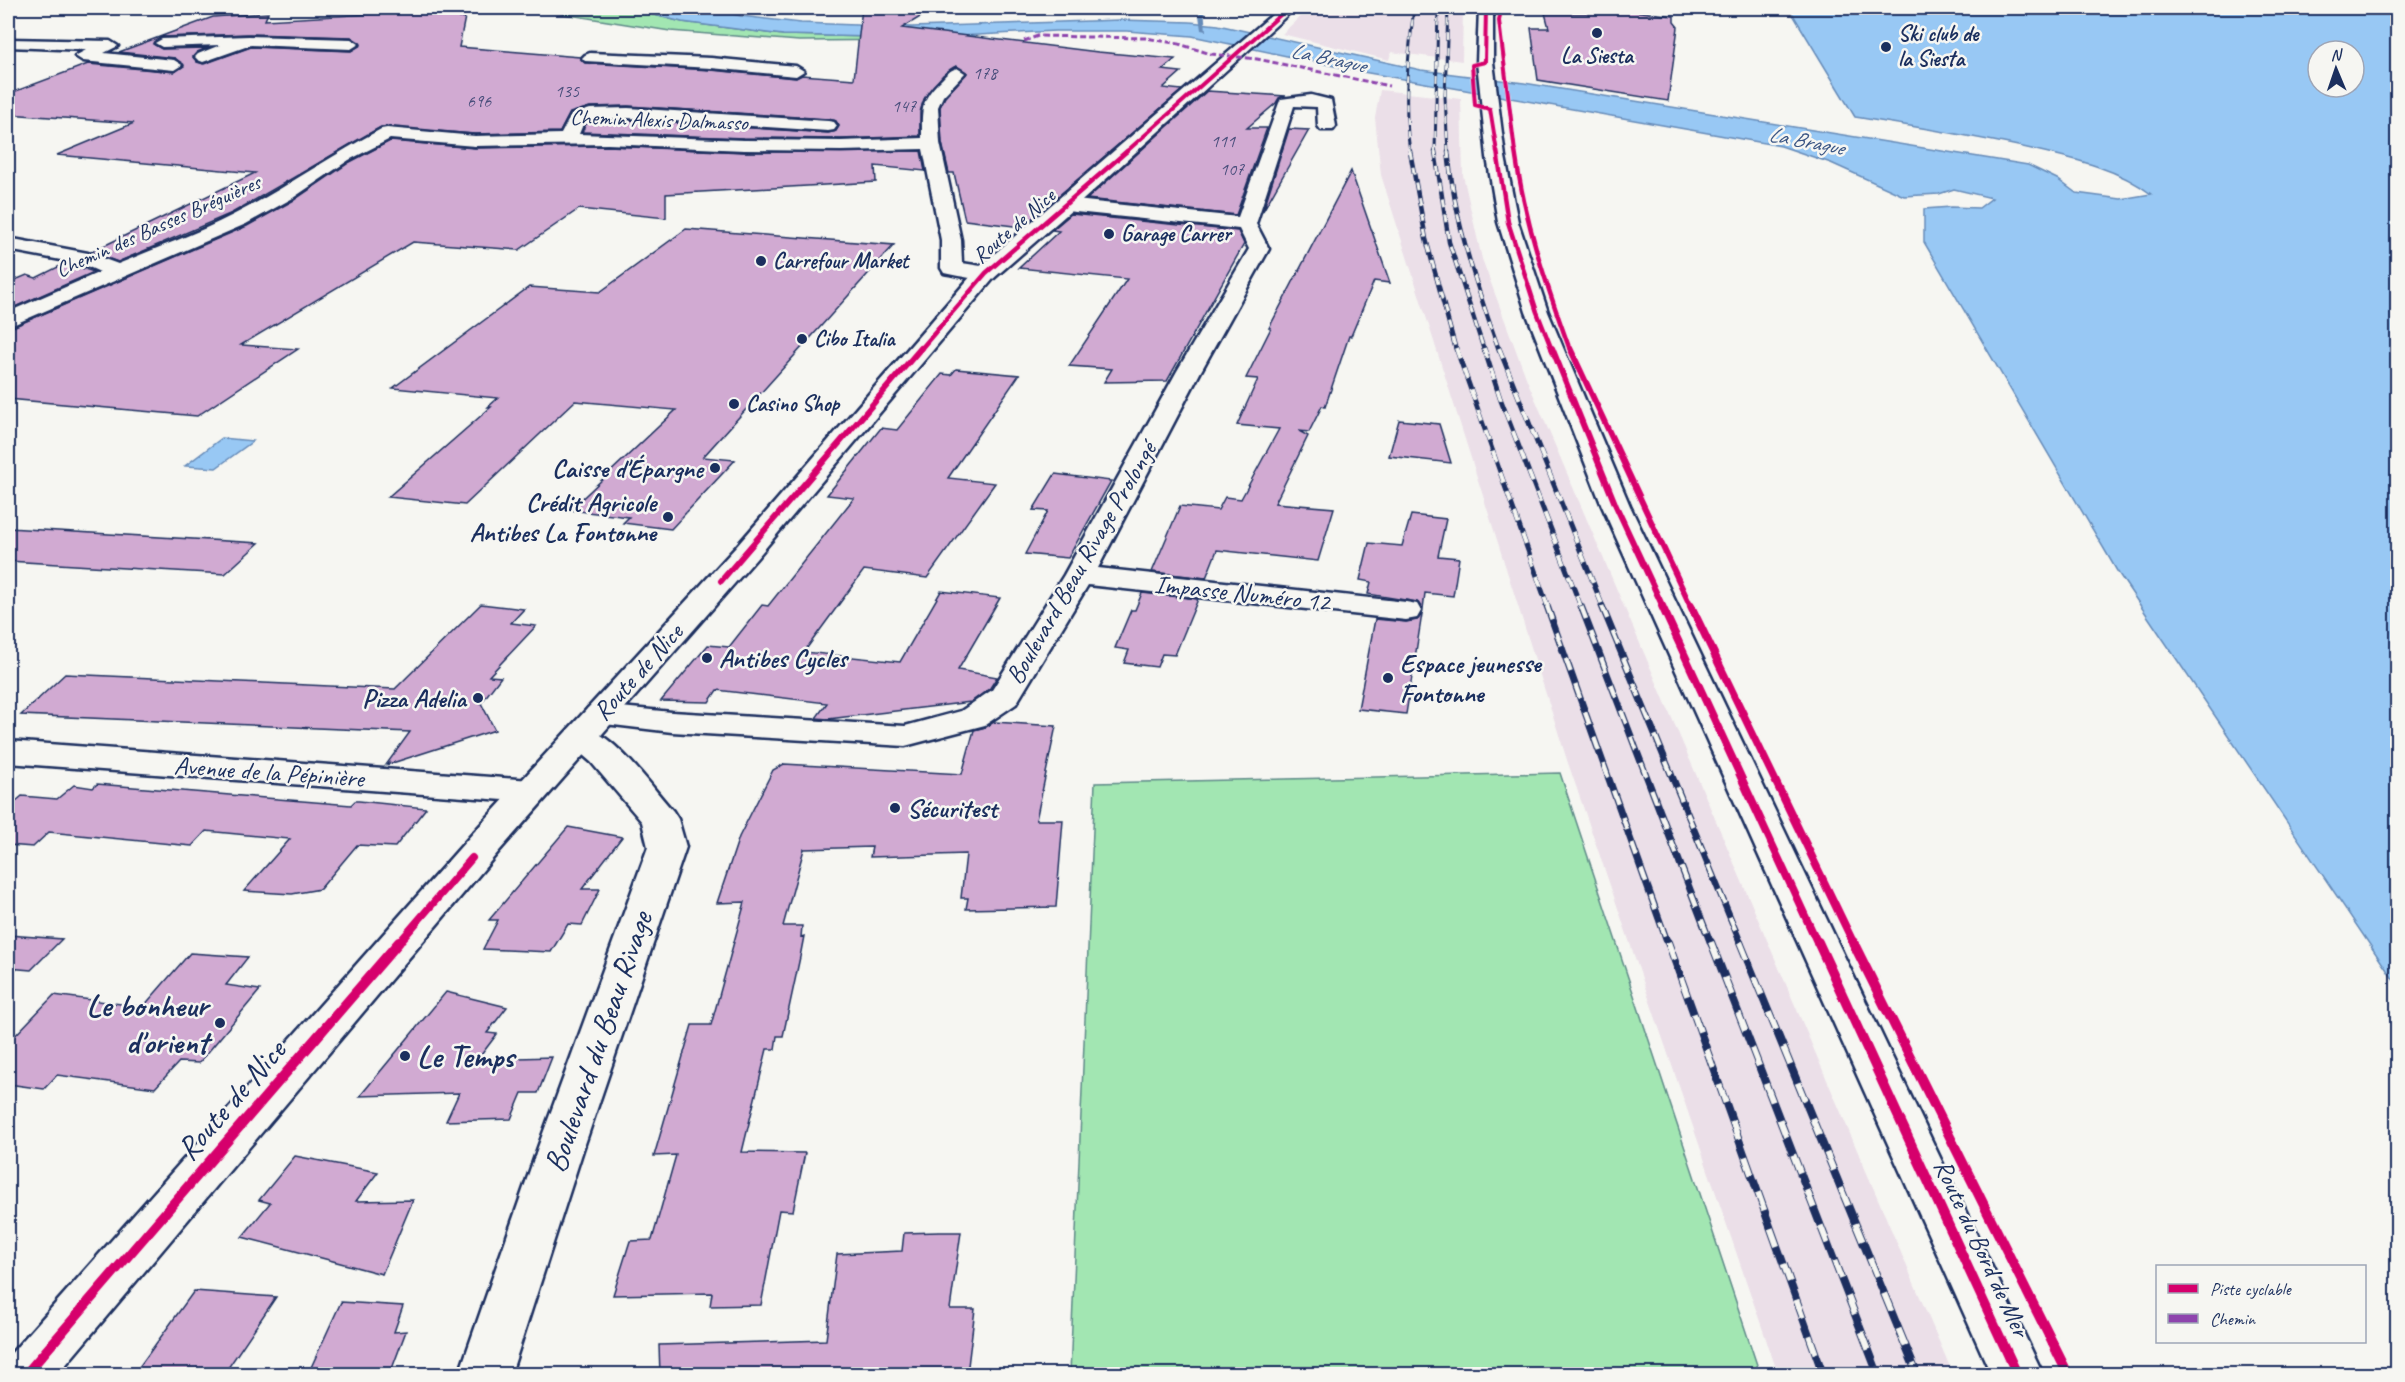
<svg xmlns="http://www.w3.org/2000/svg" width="2405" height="1382" font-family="Caveat,sans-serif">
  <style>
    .built { fill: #ebdfe8 }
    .green { fill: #a2e6b2; stroke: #5e8a88; stroke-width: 1.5 }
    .water { fill: #98c8f4; stroke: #668bb8; stroke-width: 1.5; fill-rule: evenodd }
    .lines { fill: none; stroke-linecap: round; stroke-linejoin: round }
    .stream { fill: #668bb8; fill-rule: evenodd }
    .building { fill: #d1aad2; stroke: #1b2f5e; stroke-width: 1.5; fill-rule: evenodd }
    .minor-casing { stroke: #1b2f5e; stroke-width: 5 }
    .major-casing { stroke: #1b2f5e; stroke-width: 5 }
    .minor { fill: #f6f6f2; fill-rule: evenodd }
    .major { fill: #f6f6f2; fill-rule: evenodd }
    .rail-far4-casing { stroke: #1b2f5e; stroke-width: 3 }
    .rail-far3-casing { stroke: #1b2f5e; stroke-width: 4.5 }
    .rail-far2-casing { stroke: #1b2f5e; stroke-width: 5 }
    .rail-far1-casing { stroke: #1b2f5e; stroke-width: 7 }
    .rail-casing { stroke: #1b2f5e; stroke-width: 8 }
    .rail-far4 { stroke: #f6f6f2; stroke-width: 2; stroke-dasharray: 7; stroke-linecap: butt }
    .rail-far3 { stroke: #f6f6f2; stroke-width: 3; stroke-dasharray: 8; stroke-linecap: butt }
    .rail-far2 { stroke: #f6f6f2; stroke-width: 4; stroke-dasharray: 11; stroke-linecap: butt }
    .rail-far1 { stroke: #f6f6f2; stroke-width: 4.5; stroke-dasharray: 14; stroke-linecap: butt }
    .rail { stroke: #f6f6f2; stroke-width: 6; stroke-dasharray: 19; stroke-linecap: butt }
    .quiet { stroke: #8e44ad; stroke-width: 3; stroke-dasharray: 6 3; stroke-linecap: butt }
    .cycleway-far4-casing { stroke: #f6f6f2; stroke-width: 5 }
    .cycleway-far3-casing { stroke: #f6f6f2; stroke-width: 7 }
    .cycleway-far2-casing { stroke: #f6f6f2; stroke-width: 9 }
    .cycleway-far1-casing { stroke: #f6f6f2; stroke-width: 12 }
    .cycleway-casing { stroke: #f6f6f2; stroke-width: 14 }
    .cycleway-far4 { stroke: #d6006c; stroke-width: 4 }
    .cycleway-far3 { stroke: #d6006c; stroke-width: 4.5 }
    .cycleway-far2 { stroke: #d6006c; stroke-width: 6 }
    .cycleway-far1 { stroke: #d6006c; stroke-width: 8 }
    .cycleway { stroke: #d6006c; stroke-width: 10 }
    .poi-dot { fill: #1b2f5e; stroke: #f6f6f2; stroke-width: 2 }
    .labels { text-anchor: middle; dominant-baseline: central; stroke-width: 5; stroke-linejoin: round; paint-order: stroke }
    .far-number-label { font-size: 18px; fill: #484e7b }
    .far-poi-label { font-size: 22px; font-weight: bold; fill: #1b2f5e; stroke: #f6f6f2; text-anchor: start }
    .far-water-label { font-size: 22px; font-style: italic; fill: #3a5584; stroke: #f6f6f2 }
    .far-street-label { font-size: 22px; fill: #1b2f5e; stroke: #f6f6f2 }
    .poi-label { font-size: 26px; font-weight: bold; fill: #1b2f5e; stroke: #f6f6f2; text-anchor: end }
    .street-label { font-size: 26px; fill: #1b2f5e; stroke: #f6f6f2 }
    .near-poi-label { font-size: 32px; font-weight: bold; fill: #1b2f5e; stroke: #f6f6f2; text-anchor: end }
    .near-street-label { font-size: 32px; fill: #1b2f5e; stroke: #f6f6f2 }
  </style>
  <rect width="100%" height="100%" fill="#f6f6f2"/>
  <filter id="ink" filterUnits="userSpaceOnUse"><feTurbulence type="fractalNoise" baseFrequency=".0167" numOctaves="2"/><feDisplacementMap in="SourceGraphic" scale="12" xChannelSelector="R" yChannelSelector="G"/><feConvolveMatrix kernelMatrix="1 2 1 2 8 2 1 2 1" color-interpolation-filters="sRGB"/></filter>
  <g filter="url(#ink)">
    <path class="built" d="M 1309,8 L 1463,8 L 1462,61 L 1391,52 L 1389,60 L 1282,34 Z
      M 1380,90 L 1461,99 L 1463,175 L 1482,259 L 1527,380 L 1953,1374 L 1778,1374 L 1567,760 L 1381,175 L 1375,118 Z"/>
    <path class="green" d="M 456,8 L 627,8 L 682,22 L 783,35 L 921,38 L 913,40 L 799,41 L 670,31 L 557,13 Z
      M 1560,773 L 1760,1374 L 1070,1374 L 1095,783 Z"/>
    <path class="water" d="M 627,8 L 707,8 L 741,16 L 801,23 L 912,27 L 1120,20 L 1190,22 L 1218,25 L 1421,70 L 1524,83 L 2028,165 L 2057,179 L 2076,193 L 2121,199 L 2151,194 C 2119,169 2075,159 2036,150 C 1976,136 1916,127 1855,117 L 1789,8 L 2397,8 L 2397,985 L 2117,571 L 1924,242 L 1924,209 L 1951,207 L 1979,208 L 1992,198 L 1954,189 L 1939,194 L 1904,196 L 1831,163 L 1781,146 L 1363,72 L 1192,36 L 1127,31 L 1055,31 L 921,38 L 783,35 L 682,22 ZM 2318,51 L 2354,51 L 2354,87 L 2318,87 Z
      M 222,438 L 253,441 L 216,468 L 185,466 Z"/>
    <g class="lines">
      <path class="stream" d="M 1198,8 L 1204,8 L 1206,31 L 1201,30 Z"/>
    </g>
    <path class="building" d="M 862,8 L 935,8 L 902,28 L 1098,52 L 1175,59 L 1162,70 L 1181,72 L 1163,88 L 1182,90 L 1022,227 L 965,220 L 954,173 L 949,173 L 942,143 L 940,107 L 945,97 L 967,73 L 956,66 L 943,75 L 924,99 L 920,112 L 920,136 L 841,139 L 744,138 L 582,132 L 586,124 L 592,121 L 628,120 L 828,133 L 836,131 L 839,126 L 836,121 L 828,119 L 628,106 L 590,107 L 570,113 L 560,132 L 475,134 L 381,127 L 232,213 L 118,262 L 91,252 L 255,173 L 57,155 L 134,123 L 8,114 L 8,94 L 88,64 L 175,72 L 184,66 L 175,58 L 119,52 L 213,17 L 268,13 L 265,20 L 461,9 L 460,18 L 465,17 L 459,47 L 580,57 L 585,63 L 711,70 L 796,78 L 802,75 L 854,79 ZM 249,34 L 351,37 L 361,45 L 351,51 L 251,47 L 204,64 L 197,62 L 193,57 L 197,52 L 207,48 L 162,49 L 153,44 L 162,37 Z
      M 1608,8 L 1674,16 L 1674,22 L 1678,27 L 1668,101 L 1538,80 L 1531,28 L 1549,28 L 1545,13 L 1588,13 Z
      M 1207,91 L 1286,96 L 1279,98 L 1276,103 L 1247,128 L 1267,128 L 1236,215 L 1087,199 Z
      M 1289,129 L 1309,130 L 1263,211 Z
      M 390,141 L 475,148 L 608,146 L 744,152 L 921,151 L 925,171 L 875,166 L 876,182 L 666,194 L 666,218 L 579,209 L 519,250 L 413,242 L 241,345 L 298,349 L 197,416 L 8,399 L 8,329 L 247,226 L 294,200 L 350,162 Z
      M 1351,171 L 1390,283 L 1374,281 L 1351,336 L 1349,336 L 1325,407 L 1322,406 L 1309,432 L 1299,431 L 1308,436 L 1275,503 L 1334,508 L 1318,561 L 1217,550 L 1206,578 L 1152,572 L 1180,506 L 1218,510 L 1225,497 L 1241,499 L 1279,429 L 1237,425 L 1258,379 L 1246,378 L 1271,328 L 1269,328 Z
      M 1071,214 L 1238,231 L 1244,244 L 1167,381 L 1104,382 L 1112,369 L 1069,366 L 1127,279 L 1019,268 L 1059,231 L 1052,230 Z
      M 686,229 L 894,245 L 703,457 L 735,460 L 671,529 L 623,523 L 629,517 L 570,510 L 676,410 L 575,401 L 465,505 L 388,497 L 491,407 L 488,407 L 498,398 L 393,388 L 529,287 L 600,292 Z
      M 66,263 L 94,272 L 8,310 L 8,283 L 27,275 L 36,278 Z
      M 956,369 L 1019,375 L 948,478 L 995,483 L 927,578 L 864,570 L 804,652 L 900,662 L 941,591 L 1000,598 L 958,670 L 997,677 L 990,688 L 971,702 L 828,719 L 816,718 L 827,703 L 717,690 L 709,702 L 661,701 L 708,645 L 729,647 L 762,605 L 768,606 L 854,498 L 827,495 L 881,428 L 897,430 L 942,374 L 951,375 Z
      M 1399,420 L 1439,424 L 1451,463 L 1389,456 Z
      M 1055,474 L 1111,481 L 1068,558 L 1025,554 L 1048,511 L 1033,510 Z
      M 1411,515 L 1446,519 L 1438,556 L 1459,558 L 1453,596 L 1425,593 L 1423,609 L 1417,602 L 1368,594 L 1371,582 L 1360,580 L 1369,543 L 1402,546 Z
      M 8,528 L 259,543 L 225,574 L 8,561 Z
      M 1142,593 L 1198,599 L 1175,655 L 1162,654 L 1157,667 L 1124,663 L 1129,650 L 1115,648 L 1131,610 L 1135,610 Z
      M 481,604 L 524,609 L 511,623 L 536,626 L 489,676 L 501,677 L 481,703 L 495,730 L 386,765 L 410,732 L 21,715 L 65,674 L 395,689 Z
      M 1422,614 L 1406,714 L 1358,709 L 1375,619 L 1406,622 L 1417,620 Z
      M 994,722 L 1056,726 L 1036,820 L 1063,820 L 1056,907 L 966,909 L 968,898 L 961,898 L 966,854 L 870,857 L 872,847 L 804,849 L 783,926 L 802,926 L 801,937 L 804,936 L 800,957 L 783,1036 L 777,1036 L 775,1049 L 767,1049 L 742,1152 L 805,1153 L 793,1211 L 779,1210 L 761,1305 L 710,1306 L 712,1293 L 613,1295 L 630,1241 L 652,1240 L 676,1155 L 654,1156 L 692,1025 L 711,1025 L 745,902 L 717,903 L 739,837 L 773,770 L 784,764 L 962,774 L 974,730 L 986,727 Z
      M 97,784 L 351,805 L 355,801 L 359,801 L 426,808 L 395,847 L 357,845 L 320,889 L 292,894 L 244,891 L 290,839 L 206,831 L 192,846 L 49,832 L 33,847 L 8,845 L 8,808 L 22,796 L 57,799 L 74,785 L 93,788 Z
      M 568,827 L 622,837 L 582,889 L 600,889 L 582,925 L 568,924 L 551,952 L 483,949 L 498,920 L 489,920 Z
      M 8,935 L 62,939 L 31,970 L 8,968 Z
      M 190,953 L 248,957 L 226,985 L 260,990 L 199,1063 L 179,1062 L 155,1088 L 57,1075 L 44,1089 L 8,1084 L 8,1043 L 54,995 L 143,1007 Z
      M 446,992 L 507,1007 L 487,1033 L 497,1034 L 478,1059 L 552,1057 L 538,1093 L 522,1093 L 511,1119 L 446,1121 L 459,1093 L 360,1096 Z
      M 295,1156 L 378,1172 L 356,1201 L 413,1200 L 382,1274 L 242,1237 L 270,1203 L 259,1200 Z
      M 939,1232 L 961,1232 L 950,1309 L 975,1309 L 967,1374 L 660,1374 L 659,1345 L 826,1340 L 837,1254 L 902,1251 L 904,1233 Z
      M 194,1291 L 276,1297 L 224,1374 L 134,1374 Z
      M 341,1302 L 403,1306 L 394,1332 L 406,1331 L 390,1374 L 308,1374 Z"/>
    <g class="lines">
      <g class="minor-casing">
        <path id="minor" d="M 249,36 L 351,39 L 359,44 L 351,49 L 251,45 L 203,62 L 198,60 L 195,57 L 198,54 L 220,45 L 162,47 L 155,43 L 162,39 Z
          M 8,39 L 110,41 L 118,46 L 104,53 L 174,60 L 182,65 L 174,70 L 83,61 L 75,56 L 86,50 L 8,47 Z
          M 590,53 L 711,58 L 796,66 L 804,71 L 796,76 L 711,68 L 585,61 L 582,58 L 585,55 Z
          M 957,68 L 965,73 L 943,96 L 938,107 L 940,143 L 961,240 L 962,263 L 994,268 L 997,273 L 994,278 C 979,281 959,276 944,273 L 941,268 L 941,240 L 923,149 L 841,151 L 744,150 L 608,144 L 475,146 L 390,139 L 349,160 L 293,198 L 246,224 L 8,327 L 8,312 L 100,272 L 82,264 L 8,250 L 8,238 L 88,253 L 118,264 C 156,248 196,234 233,215 C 284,189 330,156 381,129 L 387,128 L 475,136 L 561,134 L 571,115 L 590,109 L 628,108 L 828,121 L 834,122 L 837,126 L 834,130 L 828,131 L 628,118 L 592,119 L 584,122 L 579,134 L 744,140 L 841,141 L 922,138 C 922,110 920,100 941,80 C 946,75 950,70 957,68 Z
          M 1311,95 L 1331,100 L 1336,126 L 1333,130 L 1321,130 L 1318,126 L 1317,107 L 1294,106 L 1256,224 L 1269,249 L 1201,371 L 1098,568 L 1406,602 L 1417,604 L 1421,611 L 1417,618 L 1406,620 L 1088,585 L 1016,704 L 985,725 L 905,746 L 672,732 L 588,722 L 583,715 L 588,708 L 600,705 L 672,712 L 905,726 L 961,711 L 992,690 L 1064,575 L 1177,371 L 1249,249 L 1239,229 L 1066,211 L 1059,209 L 1056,205 L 1059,201 L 1066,199 L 1238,217 L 1279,103 L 1281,99 Z
          M 581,726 C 615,734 649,784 673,811 L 678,819 L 686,847 L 583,1150 L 511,1374 L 459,1374 L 537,1150 L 648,847 L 642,822 L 591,762 L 569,743 L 564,736 L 569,729 Z
          M 8,741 L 531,780 L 544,783 L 549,791 L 544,799 L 531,802 L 8,763 Z"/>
      </g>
      <g class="major-casing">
        <path id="major" d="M 1280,8 L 1295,8 L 1073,209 L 994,278 L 756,559 L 500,850 L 58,1374 L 8,1374 L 8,1357 L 474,832 L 736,547 L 978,268 Z
          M 1479,8 L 1493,8 L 1493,62 L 1505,157 L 1518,222 L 1548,312 L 1630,506 L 2043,1374 L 1991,1374 L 1602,506 L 1526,312 L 1498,222 L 1487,157 L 1477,62 Z"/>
      </g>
      <use href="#minor" class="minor"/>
      <use href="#major" class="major"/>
      <g class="rail-far4-casing">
        <path id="rail-far4" d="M 1410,152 C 1403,104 1408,56 1414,8
          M 1435,152 L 1438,8
          M 1448,152 L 1445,97 L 1448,8"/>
      </g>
      <g class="rail-far3-casing">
        <path id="rail-far3" d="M 1410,151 L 1426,239 L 1456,350
          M 1435,151 L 1449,242 L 1484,350
          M 1448,151 C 1454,220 1476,285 1499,350"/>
      </g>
      <g class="rail-far2-casing">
        <path id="rail-far2" d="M 1456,348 L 1548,607
          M 1484,348 L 1500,398 L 1581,607
          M 1499,348 L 1603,607"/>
      </g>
      <g class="rail-far1-casing">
        <path id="rail-far1" d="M 1547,606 L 1668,944
          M 1581,606 L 1711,944
          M 1602,606 L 1741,944"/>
      </g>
      <g class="rail-casing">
        <path id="rail" d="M 1668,942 L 1823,1374
          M 1711,942 L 1878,1374
          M 1740,942 L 1917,1374"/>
      </g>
      <use href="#rail-far4" class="rail-far4"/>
      <use href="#rail-far3" class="rail-far3"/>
      <use href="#rail-far2" class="rail-far2"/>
      <use href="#rail-far1" class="rail-far1"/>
      <use href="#rail" class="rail"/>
      <path class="quiet" d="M 1024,41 L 1038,36 L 1146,38 L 1179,44 L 1211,54 L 1257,59 L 1389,86"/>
      <g class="cycleway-far4-casing">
        <path id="cycleway-far4" d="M 1486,8 L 1485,62 L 1472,65 L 1475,105 L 1490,109 L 1497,152
          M 1501,8 L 1499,21 L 1515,152
          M 1126,152 L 1288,8"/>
      </g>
      <g class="cycleway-far3-casing">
        <path id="cycleway-far3" d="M 1497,151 L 1508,222 L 1537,312 L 1552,350
          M 1515,151 C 1525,223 1545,281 1570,350
          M 920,350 L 986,273 L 1127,151"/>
      </g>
      <g class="cycleway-far2-casing">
        <path id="cycleway-far2" d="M 1552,348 L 1616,506 L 1663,607
          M 1570,348 L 1691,607
          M 721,581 L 921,348"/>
      </g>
      <g class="cycleway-far1-casing">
        <path id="cycleway-far1" d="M 1662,606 L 1818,944
          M 1691,606 L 1854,944
          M 398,944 L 472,858"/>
      </g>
      <g class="cycleway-casing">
        <path id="cycleway" d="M 1818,942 L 2017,1374
          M 1853,942 L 2068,1374
          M 26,1374 L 399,942"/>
      </g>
      <use href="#cycleway-far4" class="cycleway-far4"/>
      <use href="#cycleway-far3" class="cycleway-far3"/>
      <use href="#cycleway-far2" class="cycleway-far2"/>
      <use href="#cycleway-far1" class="cycleway-far1"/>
      <use href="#cycleway" class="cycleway"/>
    </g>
  </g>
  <g class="poi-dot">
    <circle cx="1597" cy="33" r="6"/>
    <circle cx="1886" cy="47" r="6"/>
    <circle cx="1109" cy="234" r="6"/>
    <circle cx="761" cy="261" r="6"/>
    <circle cx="802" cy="339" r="6"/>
    <circle cx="734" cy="404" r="6"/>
    <circle cx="715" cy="468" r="6"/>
    <circle cx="668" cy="517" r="6"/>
    <circle cx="707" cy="658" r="6"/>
    <circle cx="1388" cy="678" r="6"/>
    <circle cx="478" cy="698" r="6"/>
    <circle cx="895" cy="808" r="6"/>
    <circle cx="220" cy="1023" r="6"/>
    <circle cx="405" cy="1056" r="6"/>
  </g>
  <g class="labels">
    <g class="far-number-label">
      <text x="985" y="73">178</text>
      <text x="567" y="91">135</text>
      <text x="479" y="101">696</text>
      <text x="904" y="106">147</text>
      <text x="1223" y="141">111</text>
      <text x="1232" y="169">107</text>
    </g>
    <g class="far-poi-label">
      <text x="1898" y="34">Ski club de<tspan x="1898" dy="25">la Siesta</tspan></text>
      <text x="1597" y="56" text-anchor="middle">La Siesta</text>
      <text x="1121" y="234">Garage Carrer</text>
      <text x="773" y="261">Carrefour Market</text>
      <text x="814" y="339">Cibo Italia</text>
      <text x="746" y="404">Casino Shop</text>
    </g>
    <g class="far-water-label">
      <text transform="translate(1328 58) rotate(12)">La Brague</text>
      <text transform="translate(1806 141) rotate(11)">La Brague</text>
    </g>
    <g class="far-street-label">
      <text transform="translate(659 120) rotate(2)">Chemin Alexis Dalmasso</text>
      <text transform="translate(158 226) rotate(-24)">Chemin des Basses Bréguières</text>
      <text transform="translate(1014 226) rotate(-41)">Route de Nice</text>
    </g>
    <g class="poi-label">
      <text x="703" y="468">Caisse d'Épargne</text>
      <text x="656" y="502">Crédit Agricole<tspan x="656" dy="30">Antibes La Fontonne</tspan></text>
      <text x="719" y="658" text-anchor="start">Antibes Cycles</text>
      <text x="1400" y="663" text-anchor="start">Espace jeunesse<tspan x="1400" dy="30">Fontonne</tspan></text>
      <text x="466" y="698">Pizza Adelia</text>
      <text x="907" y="808" text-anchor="start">Sécuritest</text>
    </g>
    <g class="street-label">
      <text transform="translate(1081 563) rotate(-60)">Boulevard Beau Rivage Prolongé</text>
      <text transform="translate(1242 593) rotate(6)">Impasse Numéro 12</text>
      <text transform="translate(638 672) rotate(-48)">Route de Nice</text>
      <text transform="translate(269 772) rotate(4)">Avenue de la Pépinière</text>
      <text transform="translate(1982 1248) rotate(65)">Route du Bord de Mer</text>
    </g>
    <g class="near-poi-label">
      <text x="208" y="1005">Le bonheur<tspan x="208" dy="37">d'orient</tspan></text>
      <text x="417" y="1056" text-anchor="start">Le Temps</text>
    </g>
    <g class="near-street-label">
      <text transform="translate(598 1042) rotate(-71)">Boulevard du Beau Rivage</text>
      <text transform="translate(231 1100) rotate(-49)">Route de Nice</text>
    </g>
  </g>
  <rect width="2405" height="1382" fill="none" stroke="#f6f6f2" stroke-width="30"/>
  <rect x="15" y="15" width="2375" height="1352" fill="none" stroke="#1b2f5e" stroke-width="2" filter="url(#ink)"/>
  <rect x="2156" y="1265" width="210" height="78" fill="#f6f6f2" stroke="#9ea6b7" stroke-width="1.5"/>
  <rect x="2168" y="1284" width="30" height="9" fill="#d6006c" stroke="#9ea6b7" stroke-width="1.5"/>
  <text x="2210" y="1295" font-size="18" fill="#1b2f5e">Piste cyclable</text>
  <rect x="2168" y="1314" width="30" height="9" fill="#8e44ad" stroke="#9ea6b7" stroke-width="1.5"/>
  <text x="2210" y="1325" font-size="18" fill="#1b2f5e">Chemin</text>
  <g transform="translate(2336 69) rotate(358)"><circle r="28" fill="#f6f6f2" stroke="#9ea6b7" stroke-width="1.5"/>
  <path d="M0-4.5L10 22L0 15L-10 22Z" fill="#1b2f5e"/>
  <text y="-9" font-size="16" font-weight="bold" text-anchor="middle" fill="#1b2f5e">N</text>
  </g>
</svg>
